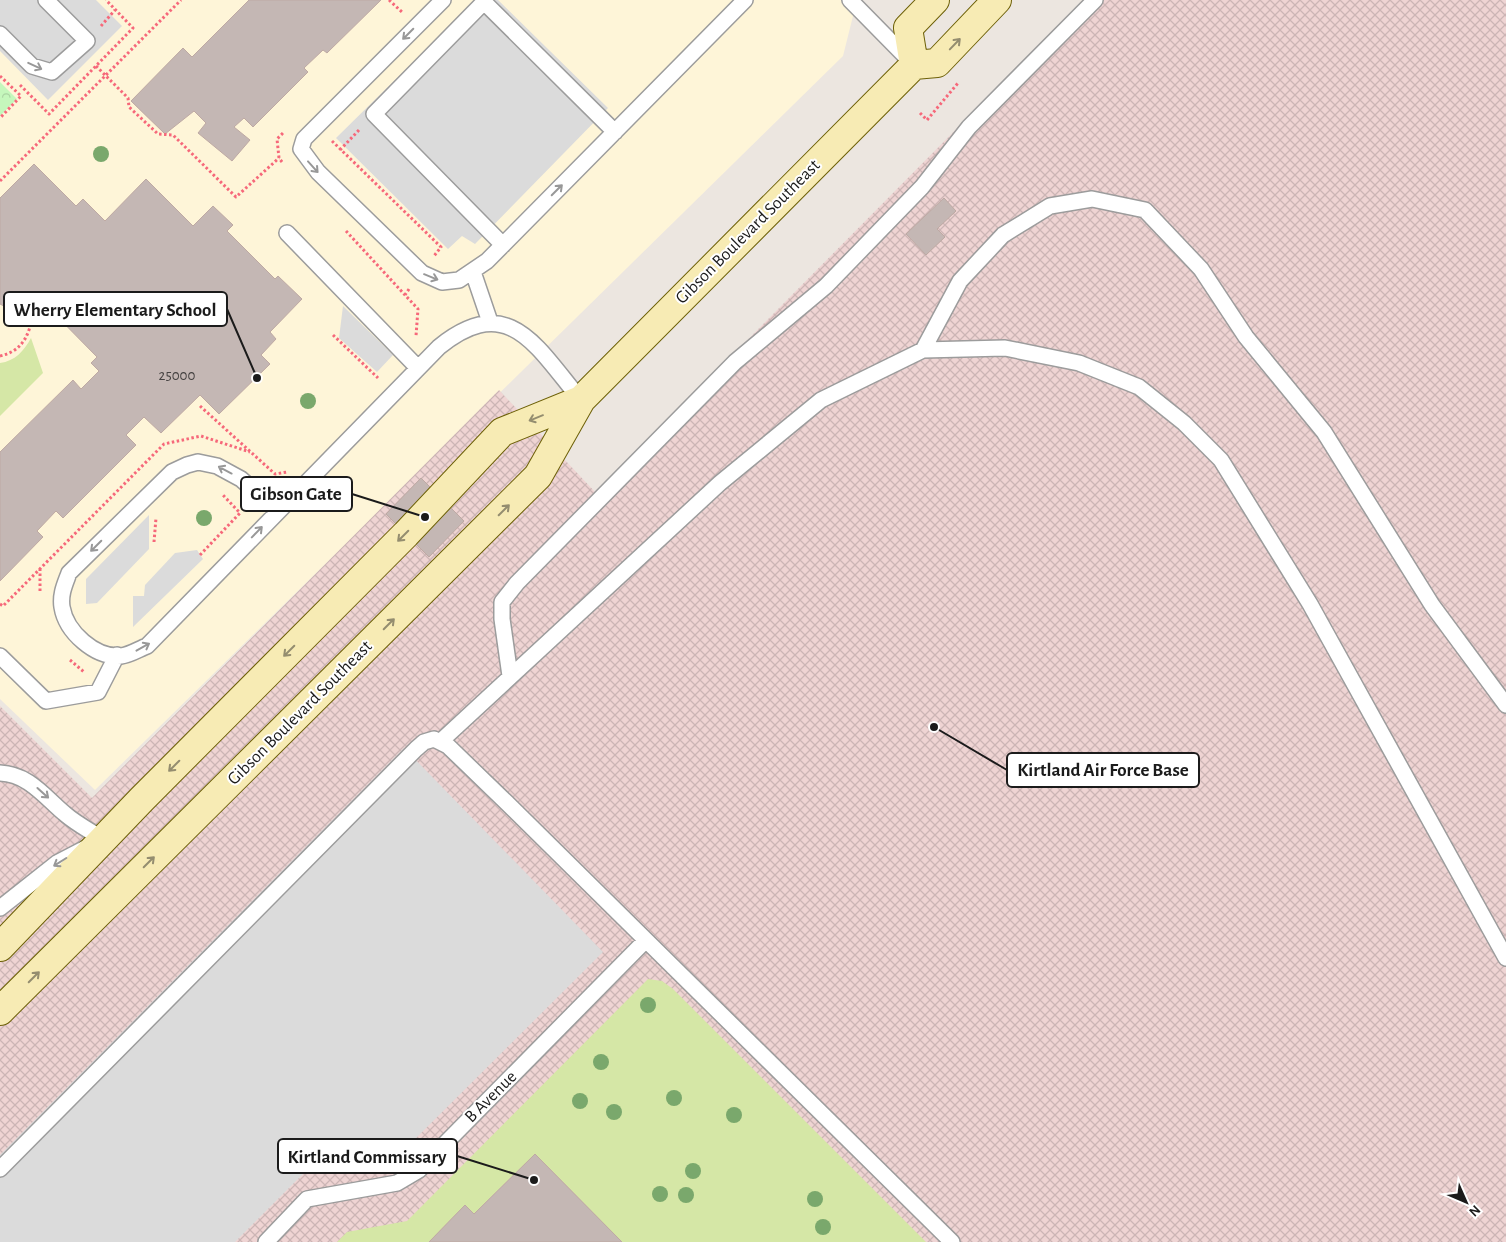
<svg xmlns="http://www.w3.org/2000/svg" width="1506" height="1242" font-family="'Alegreya Sans',sans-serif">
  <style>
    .education { fill: #fef5d8 }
    .military { fill: url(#military-cross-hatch) }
    .grass { fill: #d5e7a6 }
    .park { fill: url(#park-crowns) }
    .parking { fill: #dbdbdb }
    .building { fill: #c4b7b4; stroke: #bea9a3 }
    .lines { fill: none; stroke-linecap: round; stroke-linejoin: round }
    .lane-casing { stroke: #9c9c9c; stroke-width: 18 }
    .secondary-casing { stroke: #6d6007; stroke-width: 30 }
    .path { stroke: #f6687a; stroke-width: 3; stroke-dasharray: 2.5 2.5; stroke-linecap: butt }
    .lane { stroke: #fff; stroke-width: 15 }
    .secondary { stroke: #f7ebb4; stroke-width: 28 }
    .tree { fill: #7aa86c }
    .oneway { stroke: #989898 }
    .oneway2 { stroke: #948d6f }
    .labels { text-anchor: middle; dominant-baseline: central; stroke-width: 4; stroke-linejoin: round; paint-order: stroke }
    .number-label { font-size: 15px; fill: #454241 }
    .street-label { font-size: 18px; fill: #1b1b1b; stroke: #fff }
    .leader { fill: none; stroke: #1b1b1b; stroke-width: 2 }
    .callout-dot { fill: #1b1b1b; stroke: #fff; stroke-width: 2 }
    .callout { fill: #fff; stroke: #1b1b1b; stroke-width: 2 }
    .callout-label { font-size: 19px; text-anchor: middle; font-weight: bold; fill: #1b1b1b }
  </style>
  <defs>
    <pattern id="military-cross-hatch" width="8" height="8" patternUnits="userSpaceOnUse" patternTransform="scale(1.25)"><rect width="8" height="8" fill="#efd4d3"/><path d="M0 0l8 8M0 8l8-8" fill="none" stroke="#ccb5b5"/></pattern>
    <pattern id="park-crowns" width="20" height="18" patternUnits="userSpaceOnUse" patternTransform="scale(1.25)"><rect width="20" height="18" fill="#c5f7bc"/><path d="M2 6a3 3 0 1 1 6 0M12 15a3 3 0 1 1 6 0" fill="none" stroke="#a9d3a1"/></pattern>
  </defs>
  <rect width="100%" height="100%" fill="#ece6e0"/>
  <path class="education" d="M 0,0 L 857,0 L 843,56 L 95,790 L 0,699 Z"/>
  <path class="military" d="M 1084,0 L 1506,0 L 1506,1242 L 0,1242 L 0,706 L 92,798 L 499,390 L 596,493 Z"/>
  <path class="grass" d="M 31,338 L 43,373 L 0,416 L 0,363 C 15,361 24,351 31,338 Z
    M 648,979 L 662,981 L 673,989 L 926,1242 L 622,1242 L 535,1154 L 474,1214 L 465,1205 L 429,1242 L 337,1242 L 347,1232 L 407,1221 Z"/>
  <path class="park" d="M 0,82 L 17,99 L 0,116 Z"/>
  <path class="parking" d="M 0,0 L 96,0 L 122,26 L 48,100 L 0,51 Z
    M 476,0 L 498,0 L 608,108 L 475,244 L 462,236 L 448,249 L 336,138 Z
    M 343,306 L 393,355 L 377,372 L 339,338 Z
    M 149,515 L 149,549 L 97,603 L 86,604 L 86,579 Z
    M 197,550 L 203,559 L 133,627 L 133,596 L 144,596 L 145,585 L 175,553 Z
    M 404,748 L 603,952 L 405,1149 L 358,1159 L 324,1153 L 235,1242 L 0,1242 L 0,1155 Z"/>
  <path class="building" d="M 249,0 L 381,0 L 327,53 L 323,50 L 304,68 L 308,72 L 253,127 L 244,118 L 234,127 L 250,140 L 232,161 L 198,133 L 206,123 L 194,111 L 165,134 L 131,101 L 183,48 L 192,57 Z
    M 34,164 L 76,206 L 83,199 L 105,221 L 146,179 L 193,226 L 213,206 L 233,225 L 227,231 L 275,279 L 278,276 L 302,299 L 270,332 L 276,339 L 261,355 L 270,364 L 219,414 L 200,395 L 161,433 L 144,417 L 126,435 L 136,445 L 63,518 L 56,511 L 37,531 L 43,537 L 0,581 L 0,452 L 73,380 L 81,389 L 99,371 L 91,363 L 97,357 L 41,300 L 24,317 L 0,304 L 0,198 Z
    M 944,198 L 956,211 L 937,229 L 945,237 L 926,255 L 906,234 Z
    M 421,478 L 464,521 L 429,557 L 386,514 Z
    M 535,1154 L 622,1242 L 429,1242 L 465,1205 L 474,1214 Z"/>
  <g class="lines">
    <g class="lane-casing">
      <path id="lane" d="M 443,0 L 304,139 L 301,149 L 318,172 L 422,273 L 442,282 L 459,280 L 487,261 L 745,0
        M 850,0 L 911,62
        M 0,34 L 32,66 L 52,72 L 87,41 L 46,0
        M 287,233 L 418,368
        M 503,245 L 374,114 L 484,2 L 615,132
        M 473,272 L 490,322
        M 923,350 L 960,281 L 1003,235 L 1050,206 L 1092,199 L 1145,210 L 1201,269 L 1246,337 L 1324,432 L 1432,605 L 1506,705
        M 277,511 L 241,479 L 217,466 L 198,462 L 187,465 L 172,472 L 69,573 C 65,584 60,594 62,607 C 66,632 95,658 121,656 C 130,655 139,649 147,646 L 439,347 C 509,290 537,348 581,400
        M 0,656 L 46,701 L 98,692 L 117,655
        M 510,676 L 502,619 L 502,602 L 517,583 L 735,362 L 826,286 L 922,187 L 969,127 L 1095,0
        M 441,741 L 720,483 L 821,400 L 923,350 L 1005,348 L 1079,363 L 1139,387 L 1184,423 L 1221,460 L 1310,604 L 1506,958
        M 0,773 C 28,774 44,796 64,813 C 75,823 90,831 103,839 L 57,863 L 0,908
        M 0,1169 L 416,749 L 424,742 L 434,739 L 448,746 L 506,802 L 952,1242
        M 266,1242 L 307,1199 L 397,1183 L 419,1170 L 645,941"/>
    </g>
    <g class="secondary-casing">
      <path id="secondary" d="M 914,65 L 908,28 L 935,0
        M 0,947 L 142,799 L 406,534 L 502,432 L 581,400
        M 0,1011 L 538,476 L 581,400 L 914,65 L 937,63 L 997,0"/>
    </g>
    <path class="path" d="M 389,0 L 403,13
      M 101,26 L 115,10
      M 96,66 L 128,98 L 129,107 L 158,134 L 173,135 L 236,197 L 279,158
      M 0,76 L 21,96 L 0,118
      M 20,85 L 49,114 L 133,28 L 106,0
      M 920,113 L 927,120 L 958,83
      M 332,141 L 441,247 L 434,256
      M 340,150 L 360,129
      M 282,162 L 279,158 L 277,139 L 283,133
      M 0,181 L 181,0
      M 346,231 L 405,295
      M 409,289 L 405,295 L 418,309 L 416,336
      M 333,335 L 378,378
      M 0,356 C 17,352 25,343 30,327
      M 200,406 L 275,474 L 287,472
      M 154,542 L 156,518
      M 200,555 L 240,513 L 222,494
      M 40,591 L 40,569
      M 0,604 L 3,606 L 164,444 L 201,436 L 250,452
      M 70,660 L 84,672"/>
    <use href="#lane" class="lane"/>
    <use href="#secondary" class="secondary"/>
  </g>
  <g class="tree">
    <circle cx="101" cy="154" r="8"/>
    <circle cx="308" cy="401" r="8"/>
    <circle cx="204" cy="518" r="8"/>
    <circle cx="648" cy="1005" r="8"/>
    <circle cx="601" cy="1062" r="8"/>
    <circle cx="674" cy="1098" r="8"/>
    <circle cx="580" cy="1101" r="8"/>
    <circle cx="614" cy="1112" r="8"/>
    <circle cx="734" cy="1115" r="8"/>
    <circle cx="693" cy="1171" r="8"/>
    <circle cx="660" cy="1194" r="8"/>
    <circle cx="686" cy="1195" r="8"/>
    <circle cx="815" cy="1199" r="8"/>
    <circle cx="823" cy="1227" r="8"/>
  </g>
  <defs><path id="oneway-shaft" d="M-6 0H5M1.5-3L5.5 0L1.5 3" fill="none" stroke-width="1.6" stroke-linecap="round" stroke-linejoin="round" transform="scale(1.25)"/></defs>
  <g class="oneway">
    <use href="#oneway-shaft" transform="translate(408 34) rotate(135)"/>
    <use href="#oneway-shaft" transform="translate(35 66) rotate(25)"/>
    <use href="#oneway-shaft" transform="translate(313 167) rotate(48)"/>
    <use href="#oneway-shaft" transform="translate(557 190) rotate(-45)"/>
    <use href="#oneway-shaft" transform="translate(431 277) rotate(22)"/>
    <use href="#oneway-shaft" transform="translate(225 470) rotate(-152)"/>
    <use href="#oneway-shaft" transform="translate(257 532) rotate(-46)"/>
    <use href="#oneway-shaft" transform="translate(96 546) rotate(135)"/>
    <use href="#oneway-shaft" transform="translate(143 647) rotate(-29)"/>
    <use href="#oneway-shaft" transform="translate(43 793) rotate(42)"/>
    <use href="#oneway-shaft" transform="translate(60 862) rotate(148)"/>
  </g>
  <g class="oneway2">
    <use href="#oneway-shaft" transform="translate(955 44) rotate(-46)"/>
    <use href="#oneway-shaft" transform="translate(536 418) rotate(158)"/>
    <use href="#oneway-shaft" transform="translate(504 510) rotate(-45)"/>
    <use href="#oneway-shaft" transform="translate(403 536) rotate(135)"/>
    <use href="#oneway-shaft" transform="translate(389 624) rotate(-45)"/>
    <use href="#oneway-shaft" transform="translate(289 651) rotate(135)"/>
    <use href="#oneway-shaft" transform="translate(174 766) rotate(135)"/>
    <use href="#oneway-shaft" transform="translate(149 862) rotate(-45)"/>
    <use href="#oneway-shaft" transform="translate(34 977) rotate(-45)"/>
  </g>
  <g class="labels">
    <g class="number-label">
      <text x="177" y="375">25000</text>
    </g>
    <g class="street-label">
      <text transform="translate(748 232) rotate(-45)">Gibson Boulevard Southeast</text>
      <text transform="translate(300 713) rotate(-45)">Gibson Boulevard Southeast</text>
      <text transform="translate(491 1097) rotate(-45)">B Avenue</text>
    </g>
  </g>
  <path class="leader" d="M257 378L227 309M425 517L352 494M934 727L1007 770M534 1180L457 1156"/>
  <g class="callout-dot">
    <circle cx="257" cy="378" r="5"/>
    <circle cx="425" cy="517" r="5"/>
    <circle cx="934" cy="727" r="5"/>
    <circle cx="534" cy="1180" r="5"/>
  </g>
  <g class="callout">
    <rect x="4" y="292" width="223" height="34" rx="5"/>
    <rect x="241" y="477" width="111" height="34" rx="5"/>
    <rect x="1007" y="753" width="192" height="34" rx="5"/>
    <rect x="278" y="1139" width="179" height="34" rx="5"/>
  </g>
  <g class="callout-label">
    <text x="115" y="316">Wherry Elementary School</text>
    <text x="296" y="500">Gibson Gate</text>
    <text x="1103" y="776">Kirtland Air Force Base</text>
    <text x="367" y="1163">Kirtland Commissary</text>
  </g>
  <g transform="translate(1466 1202) rotate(135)" stroke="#ffffff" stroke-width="4" paint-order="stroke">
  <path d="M0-4L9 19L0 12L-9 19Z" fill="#1b1b1b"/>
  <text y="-8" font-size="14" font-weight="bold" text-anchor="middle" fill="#1b1b1b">N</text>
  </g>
</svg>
